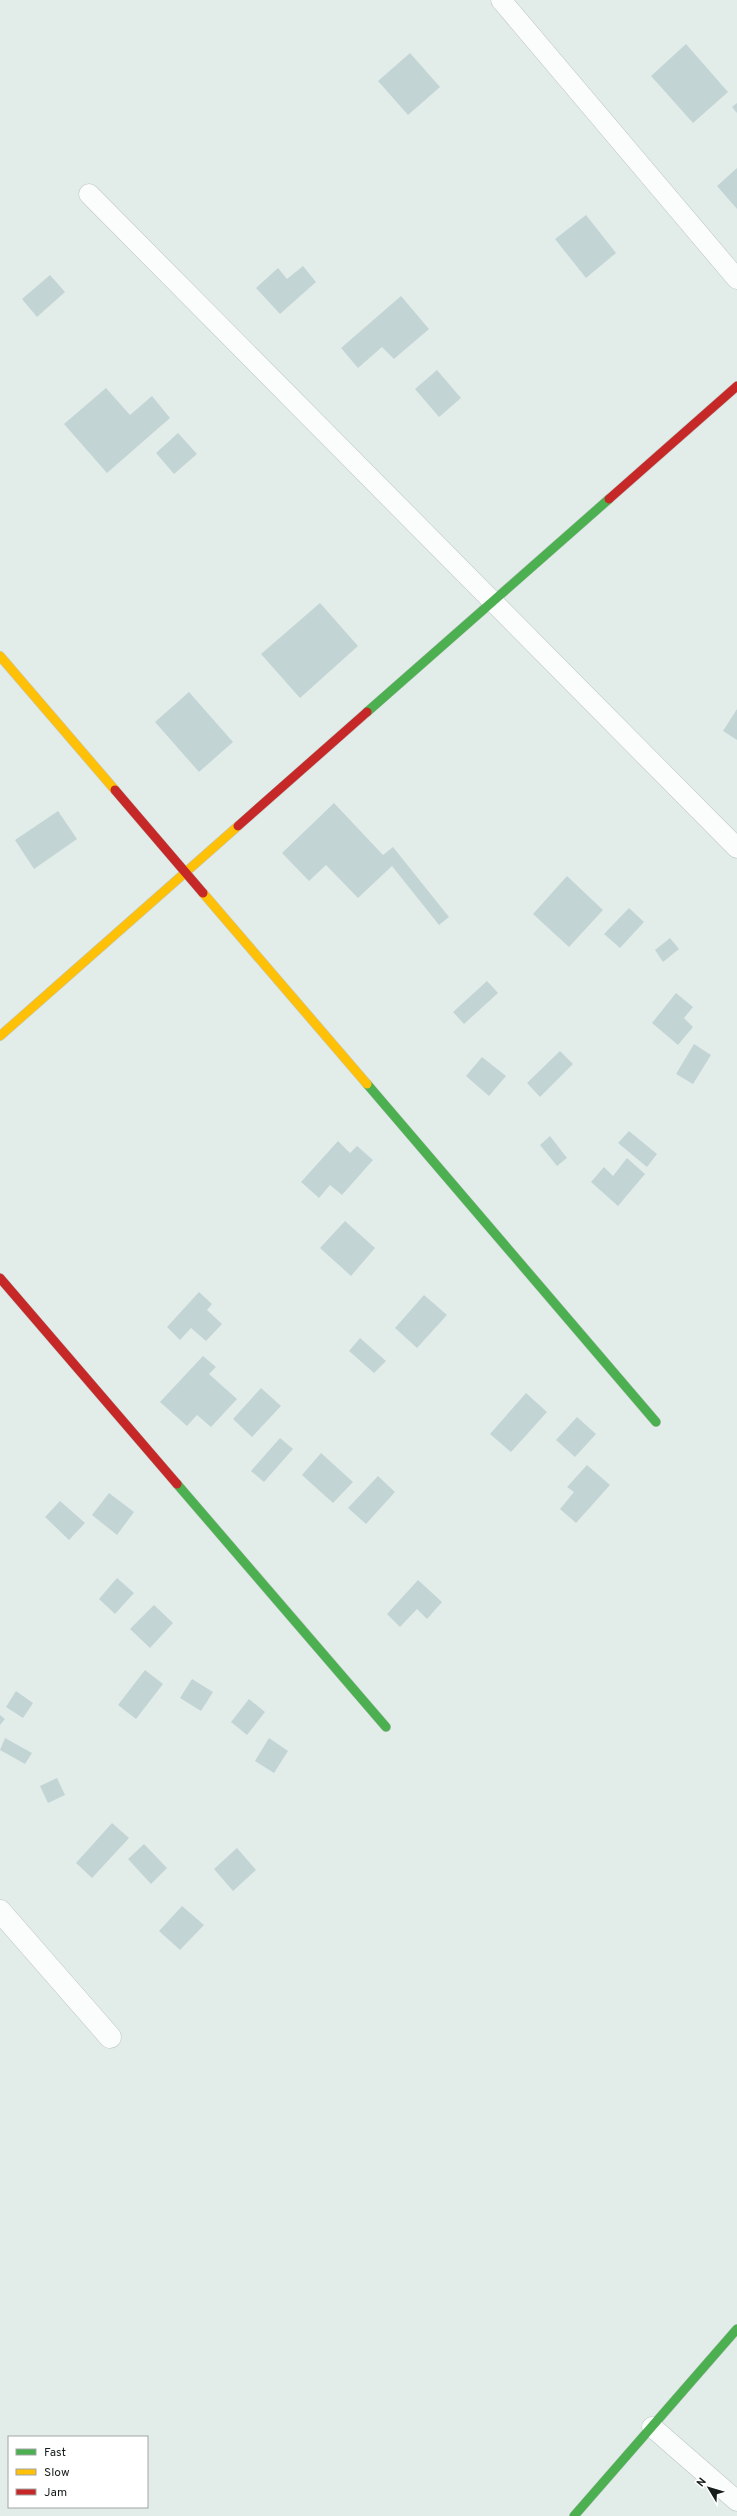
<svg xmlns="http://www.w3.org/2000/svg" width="737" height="2516" font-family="Overpass,sans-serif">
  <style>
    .building { fill: #c3d4d5 }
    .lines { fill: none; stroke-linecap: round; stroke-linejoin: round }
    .lane-casing { stroke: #bec6c4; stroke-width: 21 }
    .street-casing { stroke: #bec6c4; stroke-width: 23 }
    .fast-casing { stroke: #bec6c4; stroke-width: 10 }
    .slow-casing { stroke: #bec6c4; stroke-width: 10 }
    .jam-casing { stroke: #bec6c4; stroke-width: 10 }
    .lane { stroke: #fbfcfc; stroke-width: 20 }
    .street { stroke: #fbfcfc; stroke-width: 22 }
    .fast { stroke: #4caf50; stroke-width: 9 }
    .slow { stroke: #ffc107; stroke-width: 9 }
    .jam { stroke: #c62828; stroke-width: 9 }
  </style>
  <rect width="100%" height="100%" fill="#e2edea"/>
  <path class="building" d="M 686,44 L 728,92 L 693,123 L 651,76 Z
    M 410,53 L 440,87 L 408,115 L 378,81 Z
    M 737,103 L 737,113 L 732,107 Z
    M 737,168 L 737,209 L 717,186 Z
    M 586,215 L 616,253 L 586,278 L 555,239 Z
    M 303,266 L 316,282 L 280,314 L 256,288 L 278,268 L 287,279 Z
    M 50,275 L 65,292 L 37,317 L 22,299 Z
    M 401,296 L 429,329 L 394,359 L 382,347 L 358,368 L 341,348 Z
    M 437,370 L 461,398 L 439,417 L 415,389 Z
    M 106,388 L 130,415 L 152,396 L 170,418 L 107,473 L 64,424 Z
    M 178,433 L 197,454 L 174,474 L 156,453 Z
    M 320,603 L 358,646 L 300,698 L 261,654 Z
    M 189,692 L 233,742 L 199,772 L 155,722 Z
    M 737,709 L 737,740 L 723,731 Z
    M 334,803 L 383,855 L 393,847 L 449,917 L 439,925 L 392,866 L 358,898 L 326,865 L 309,881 L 282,853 Z
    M 58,811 L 77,839 L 34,869 L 15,840 Z
    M 567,876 L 603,910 L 569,947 L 533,914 Z
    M 629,908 L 644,922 L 620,948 L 604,934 Z
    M 670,938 L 679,949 L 663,962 L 655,950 Z
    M 487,981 L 498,993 L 464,1024 L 453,1012 Z
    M 676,993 L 693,1007 L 684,1018 L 693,1027 L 678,1045 L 652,1023 Z
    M 694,1044 L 711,1055 L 693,1084 L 676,1074 Z
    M 560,1051 L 573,1064 L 540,1097 L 527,1083 Z
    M 482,1057 L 506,1076 L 489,1096 L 466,1076 Z
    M 629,1131 L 657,1154 L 647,1167 L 618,1143 Z
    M 550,1136 L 567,1158 L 557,1166 L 540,1145 Z
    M 338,1141 L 350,1153 L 357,1146 L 373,1160 L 342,1195 L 330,1185 L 319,1198 L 301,1182 Z
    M 627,1158 L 645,1174 L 618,1206 L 591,1182 L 604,1167 L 613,1176 Z
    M 345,1221 L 375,1248 L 351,1276 L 320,1248 Z
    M 199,1292 L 212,1304 L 207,1310 L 222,1324 L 206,1341 L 191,1328 L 180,1340 L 167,1327 Z
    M 424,1295 L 447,1315 L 417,1348 L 395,1328 Z
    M 360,1338 L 386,1361 L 374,1373 L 349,1351 Z
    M 203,1356 L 216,1367 L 209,1374 L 237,1399 L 211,1427 L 197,1415 L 187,1426 L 160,1402 Z
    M 261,1388 L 281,1406 L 252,1437 L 233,1419 Z
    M 526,1393 L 547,1412 L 511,1452 L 490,1434 Z
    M 577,1417 L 596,1434 L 575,1457 L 556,1440 Z
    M 280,1438 L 293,1449 L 264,1482 L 251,1471 Z
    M 321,1453 L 353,1482 L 333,1503 L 302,1475 Z
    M 587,1465 L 610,1485 L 576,1523 L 560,1509 L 574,1492 L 567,1487 Z
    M 378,1476 L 395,1492 L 366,1524 L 348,1508 Z
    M 109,1493 L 134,1512 L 117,1535 L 92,1515 Z
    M 60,1501 L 85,1523 L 69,1540 L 45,1517 Z
    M 117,1578 L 134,1593 L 115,1614 L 99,1599 Z
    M 418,1580 L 442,1602 L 427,1619 L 417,1609 L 400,1627 L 387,1614 Z
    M 154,1605 L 173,1623 L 150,1648 L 130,1629 Z
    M 145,1670 L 163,1684 L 136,1719 L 118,1705 Z
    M 192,1679 L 213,1692 L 201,1711 L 180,1698 Z
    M 16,1691 L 33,1703 L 23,1718 L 6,1707 Z
    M 249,1699 L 265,1712 L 247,1735 L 231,1722 Z
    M 0,1715 L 5,1719 L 0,1725 Z
    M 5,1738 L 32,1753 L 25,1764 L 0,1750 Z
    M 269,1738 L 288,1751 L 274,1773 L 255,1761 Z
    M 57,1778 L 65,1795 L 48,1803 L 40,1786 Z
    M 112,1823 L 129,1838 L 92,1878 L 76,1863 Z
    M 144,1844 L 167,1868 L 151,1884 L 128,1859 Z
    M 237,1848 L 256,1870 L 233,1891 L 214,1869 Z
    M 182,1906 L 204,1925 L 180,1950 L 159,1931 Z"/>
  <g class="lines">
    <g class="lane-casing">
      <path id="lane" d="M 501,0 L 737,279
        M 89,194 L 737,848
        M 652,2427 L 737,2501"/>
    </g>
    <g class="street-casing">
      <path id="street" d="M 0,1911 L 110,2037"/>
    </g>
    <g class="fast-casing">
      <path id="fast" d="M 367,712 L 609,499
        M 367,1084 L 656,1422
        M 177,1484 L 386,1727
        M 574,2516 L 737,2329"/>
    </g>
    <g class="slow-casing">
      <path id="slow" d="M 0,656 L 115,790
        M 203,893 L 367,1084
        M 0,1036 L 238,826"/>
    </g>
    <g class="jam-casing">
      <path id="jam" d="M 609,499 L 737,386
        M 115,790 L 203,893
        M 238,826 L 367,712
        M 0,1278 L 177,1484"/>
    </g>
    <use href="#lane" class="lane"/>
    <use href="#street" class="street"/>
    <use href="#fast" class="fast"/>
    <use href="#slow" class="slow"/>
    <use href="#jam" class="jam"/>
  </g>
  <rect x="8" y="2436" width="140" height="72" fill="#ffffff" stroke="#a2a5a4"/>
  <rect x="16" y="2449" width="20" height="6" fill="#4caf50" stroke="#a2a5a4"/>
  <text x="44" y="2456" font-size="12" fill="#161d1b">Fast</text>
  <rect x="16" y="2469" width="20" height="6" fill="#ffc107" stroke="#a2a5a4"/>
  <text x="44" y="2476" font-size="12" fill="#161d1b">Slow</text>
  <rect x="16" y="2489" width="20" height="6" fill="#c62828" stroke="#a2a5a4"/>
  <text x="44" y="2496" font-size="12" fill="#161d1b">Jam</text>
  <g transform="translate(709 2488) rotate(308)" stroke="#ffffff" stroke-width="3" paint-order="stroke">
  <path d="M0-3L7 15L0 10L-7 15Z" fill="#161d1b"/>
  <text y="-6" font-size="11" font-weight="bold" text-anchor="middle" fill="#161d1b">N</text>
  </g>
</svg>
